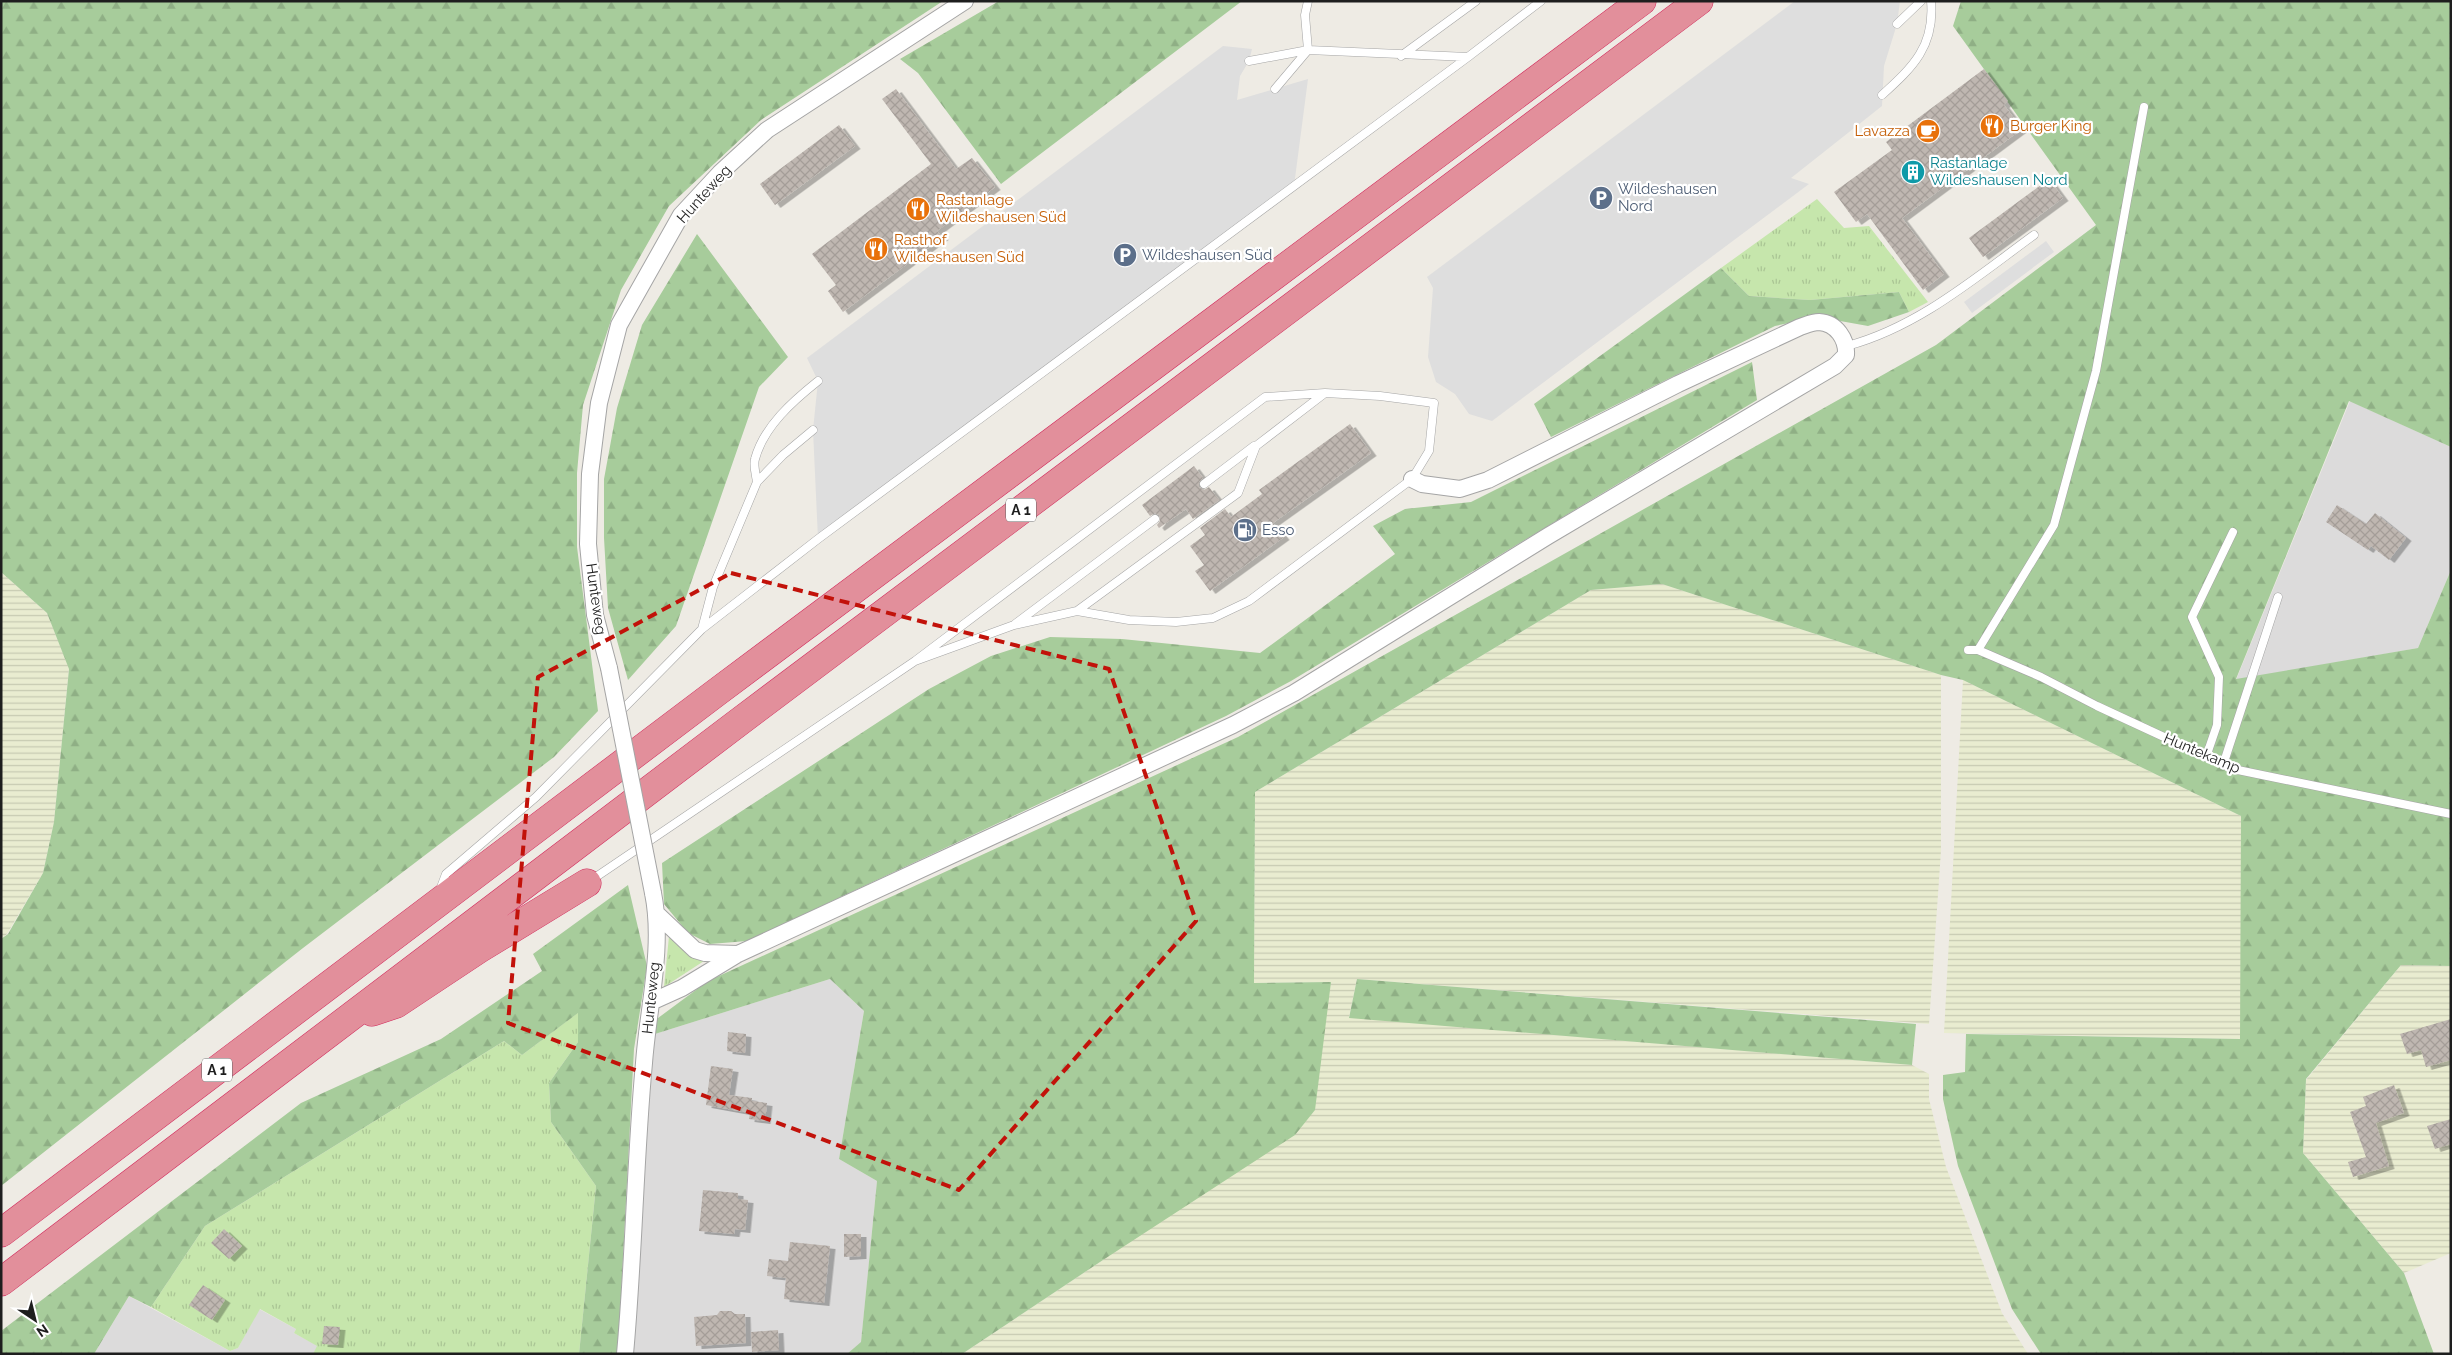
<svg xmlns="http://www.w3.org/2000/svg" width="2452" height="1355" font-family="Raleway,sans-serif">
  <style>
    .residential { fill: #dcdbdb }
    .farmland { fill: url(#farmland-rules) }
    .grass { fill: url(#grass-tufts) }
    .forest { fill: url(#forest-firs) }
    .parking { fill: #dedede }
    .building { fill: url(#building-cross-hatch); filter: url(#shadow) }
    .lines { fill: none; stroke-linecap: round; stroke-linejoin: round }
    .lane-casing { stroke: #a5a5a5; stroke-width: 9 }
    .street-casing { stroke: #a5a5a5; stroke-width: 18 }
    .highway-casing { stroke: #d12c5d; stroke-width: 29 }
    .lane { stroke: #fff; stroke-width: 8 }
    .street { stroke: #fff; stroke-width: 16 }
    .highway { stroke: #e28f9b; stroke-width: 28 }
    .street-bridge-casing { stroke: #a5a5a5; stroke-width: 18; stroke-linecap: butt }
    .street-bridge { stroke: #fff; stroke-width: 16 }
    .marked { fill: none; stroke: #c2120a; stroke-width: 4; stroke-dasharray: 10 6; stroke-linejoin: round }
    .labels { text-anchor: middle; dominant-baseline: central; stroke-width: 4.5; stroke-linejoin: round; paint-order: stroke }
    .shield { fill: #fff; stroke: #626262; stroke-width: 1 }
    .shield-label { font-size: 14px; font-weight: bold; fill: #1e1e1e }
    .food-label { font-size: 15px; fill: #c56008; stroke: #fff; text-anchor: start }
    .culture-label { font-size: 15px; fill: #0d838f; stroke: #fff; text-anchor: start }
    .service-label { font-size: 15px; fill: #4e5e75; stroke: #fff; text-anchor: start }
    .street-label { font-size: 15px; fill: #1e1e1e; stroke: #fff }
  </style>
  <defs>
    <pattern id="farmland-rules" width="6" height="5" patternUnits="userSpaceOnUse" patternTransform="scale(1.25)"><rect width="6" height="5" fill="#e9ecd0"/><path d="M0 2.5h6" fill="none" stroke="#c7cab2"/></pattern>
    <pattern id="grass-tufts" width="24" height="20" patternUnits="userSpaceOnUse" patternTransform="scale(1.25)"><rect width="24" height="20" fill="#c6e6ac"/><path d="M3 7l-1-3M5 7V3M7 7l1-3M15 17l-1-3M17 17v-4M19 17l1-3" fill="none" stroke="#aac594"/></pattern>
    <pattern id="forest-firs" width="22" height="20" patternUnits="userSpaceOnUse" patternTransform="scale(1.25)"><rect width="22" height="20" fill="#a7cc9b"/><path d="M5 1l3.5 6h-7zM16 11l3.5 6h-7z" fill="#8faf85"/></pattern>
    <pattern id="building-cross-hatch" width="8" height="8" patternUnits="userSpaceOnUse" patternTransform="scale(1.25)"><rect width="8" height="8" fill="#bfb7b1"/><path d="M0 0l8 8M0 8l8-8" fill="none" stroke="#a49d98"/></pattern>
    <filter id="shadow"><feDropShadow dx="5.5" dy="3" stdDeviation="0" flood-color="#0004"/></filter>
  </defs>
  <rect width="100%" height="100%" fill="#eeebe4"/>
  <path class="residential" d="M 2350,401 L 2451,447 L 2451,570 L 2418,648 L 2236,680 Z
    M 830,979 L 864,1011 L 839,1159 L 877,1181 L 861,1343 L 847,1354 L 629,1354 L 655,1034 Z
    M 129,1296 L 230,1351 L 238,1348 L 259,1309 L 296,1329 L 294,1333 L 318,1346 L 313,1354 L 94,1354 Z"/>
  <path class="farmland" d="M 1,572 L 47,613 L 69,668 L 54,822 L 43,873 L 7,934 L 1,939 Z
    M 1662,584 L 1941,675 L 1941,851 L 1929,1024 L 1357,979 L 1349,1017 L 1912,1065 L 1929,1074 L 1929,1099 L 1946,1167 L 2002,1313 L 2028,1354 L 962,1354 L 1103,1260 L 1331,982 L 1254,983 L 1255,792 L 1591,590 Z
    M 1963,680 L 2241,816 L 2241,1039 L 1944,1033 Z
    M 2401,965 L 2451,966 L 2451,1253 L 2404,1273 L 2303,1153 L 2306,1080 Z"/>
  <path class="grass" d="M 1817,199 L 1844,228 L 1869,226 L 1928,302 L 1909,312 L 1899,292 L 1810,300 L 1749,296 L 1721,268 Z
    M 669,936 C 679,948 688,956 704,961 L 664,987 Z
    M 579,1012 L 578,1042 L 549,1083 L 551,1122 L 596,1186 L 579,1354 L 313,1354 L 317,1346 L 294,1333 L 296,1329 L 260,1309 L 238,1348 L 230,1351 L 151,1307 L 205,1226 L 504,1041 L 522,1055 Z"/>
  <path class="forest" d="M 1,1 L 943,1 L 761,120 L 669,206 L 621,290 L 583,405 L 577,473 L 577,547 L 598,711 L 554,757 L 303,948 L 1,1186 L 1,939 L 8,934 L 43,873 L 54,822 L 69,669 L 47,613 L 1,572 Z
    M 999,1 L 1242,1 L 1001,184 L 918,73 L 900,59 Z
    M 1961,1 L 2451,1 L 2451,447 L 2349,401 L 2236,679 L 2418,648 L 2451,570 L 2451,966 L 2401,965 L 2306,1079 L 2303,1153 L 2404,1273 L 2434,1354 L 2041,1354 L 2012,1309 L 1958,1166 L 1943,1099 L 1943,1075 L 1965,1072 L 1966,1034 L 2240,1039 L 2241,816 L 1963,680 L 1941,675 L 1662,584 L 1591,590 L 1255,792 L 1254,983 L 1331,982 L 1315,1110 L 1295,1135 L 1103,1260 L 962,1354 L 847,1354 L 861,1342 L 877,1181 L 839,1159 L 864,1011 L 830,979 L 655,1034 L 654,1021 L 708,981 L 1238,737 L 1936,345 L 2096,225 L 1953,26 Z
    M 697,234 L 788,357 L 759,387 L 676,626 L 628,680 L 608,608 L 604,538 L 604,479 L 617,408 L 642,325 Z
    M 1721,268 L 1749,296 L 1810,300 L 1899,292 L 1909,312 L 1868,326 L 1818,317 L 1775,326 L 1551,437 L 1534,404 Z
    M 1752,362 L 1757,400 L 1291,681 L 1226,716 L 747,941 L 710,944 L 688,933 L 664,904 L 662,863 L 929,689 L 991,656 L 1050,637 L 1122,639 L 1260,653 L 1395,554 L 1373,526 L 1405,509 L 1471,502 Z
    M 628,885 L 647,966 L 634,1049 L 618,1354 L 579,1354 L 596,1186 L 551,1122 L 549,1083 L 578,1042 L 578,1013 L 522,1055 L 504,1041 L 205,1226 L 151,1307 L 129,1296 L 94,1354 L 1,1354 L 1,1331 L 301,1103 L 441,1039 L 542,971 L 533,954 Z
    M 1357,979 L 1916,1024 L 1912,1065 L 1349,1018 Z"/>
  <path class="parking" d="M 1795,1 L 1900,1 L 1897,24 L 1884,66 L 1882,106 L 1791,178 L 1809,184 L 1492,421 L 1469,414 L 1455,394 L 1436,382 L 1428,357 L 1433,288 L 1427,277 Z
    M 1223,46 L 1252,49 L 1249,61 L 1240,76 L 1237,100 L 1308,79 L 1294,186 L 818,539 L 813,430 L 818,381 L 807,358 Z
    M 2046,241 L 2054,252 L 1972,313 L 1964,302 Z"/>
  <path class="building" d="M 1984,69 L 2008,101 L 2004,105 L 2022,129 L 1902,218 L 1944,274 L 1923,290 L 1867,214 L 1856,222 L 1834,192 L 1892,150 L 1886,142 Z
    M 896,89 L 956,169 L 972,158 L 995,187 L 937,231 L 943,237 L 843,312 L 828,291 L 836,285 L 812,254 L 931,164 L 882,99 Z
    M 839,125 L 855,146 L 775,205 L 760,184 Z
    M 2049,179 L 2063,198 L 1983,257 L 1969,238 Z
    M 1350,424 L 1371,453 L 1273,523 L 1284,537 L 1210,591 L 1195,571 L 1204,565 L 1190,546 L 1205,535 L 1200,528 L 1225,509 L 1231,517 L 1262,494 L 1259,490 Z
    M 1194,466 L 1203,478 L 1199,482 L 1199,487 L 1204,490 L 1209,487 L 1219,500 L 1193,519 L 1186,509 L 1159,528 L 1157,525 L 1160,521 L 1159,515 L 1155,513 L 1150,516 L 1142,505 Z
    M 2337,505 L 2366,524 L 2375,513 L 2406,538 L 2389,560 L 2371,546 L 2368,550 L 2326,522 Z
    M 2451,1019 L 2451,1060 L 2426,1067 L 2421,1050 L 2407,1054 L 2400,1034 Z
    M 728,1032 L 746,1034 L 745,1053 L 727,1051 Z
    M 711,1066 L 733,1069 L 729,1095 L 752,1098 L 752,1101 L 767,1103 L 765,1121 L 749,1119 L 750,1113 L 706,1105 Z
    M 2394,1085 L 2404,1113 L 2376,1123 L 2389,1166 L 2353,1177 L 2348,1162 L 2366,1157 L 2350,1112 L 2366,1106 L 2363,1097 Z
    M 2451,1119 L 2451,1144 L 2435,1149 L 2427,1126 Z
    M 703,1190 L 738,1193 L 738,1199 L 748,1200 L 745,1230 L 735,1229 L 734,1234 L 699,1231 Z
    M 224,1229 L 242,1246 L 229,1259 L 211,1243 Z
    M 844,1234 L 861,1234 L 861,1256 L 844,1257 Z
    M 790,1242 L 830,1246 L 824,1303 L 784,1299 L 786,1278 L 767,1276 L 769,1259 L 788,1261 Z
    M 203,1285 L 225,1300 L 212,1320 L 189,1305 Z
    M 720,1311 L 731,1311 L 735,1314 L 745,1314 L 746,1343 L 696,1346 L 694,1317 L 717,1315 Z
    M 324,1326 L 340,1327 L 338,1345 L 322,1344 Z
    M 778,1330 L 779,1350 L 752,1352 L 751,1332 Z"/>
  <g class="lines">
    <g class="lane-casing">
      <path id="lane" d="M 1897,24 L 1921,1
        M 1401,56 L 1476,1
        M 1249,61 L 1308,50 L 1468,57 L 1541,1
        M 1275,89 L 1308,50 L 1305,15 L 1308,1
        M 1882,95 C 1913,67 1935,46 1931,1
        M 1847,346 C 1918,327 1975,278 2034,235
        M 757,482 C 756,475 753,465 755,459 C 764,426 793,401 818,381
        M 1204,484 L 1254,446
        M 1015,624 L 1155,519
        M 702,629 L 713,587 L 757,482 L 783,455 L 813,430
        M 1968,650 L 1978,650 L 2041,677 L 2097,706 L 2233,769 L 2451,814
        M 1978,650 L 2054,525 L 2096,371 L 2144,107
        M 915,661 L 1014,625 L 1077,611 L 1238,493 L 1256,446 L 1325,393 L 1380,396 L 1434,403 L 1429,451 L 1412,479 L 1249,601 L 1213,618 L 1176,622 L 1129,620 L 1077,611
        M 2206,757 L 2217,725 L 2219,677 L 2192,617 L 2233,532
        M 2223,765 L 2278,597
        M 590,881 L 915,661 L 1265,397 L 1325,393
        M 440,890 L 446,874 L 536,797 L 702,629 L 818,539 L 1468,57"/>
    </g>
    <g class="street-casing">
      <path id="street" d="M 609,668 L 595,615 L 588,544 L 590,474 L 599,403 L 619,325 L 681,215 L 720,173 L 767,130 L 965,1
        M 658,915 L 695,950 L 705,953 L 738,954
        M 651,1002 L 682,988 L 738,954 L 1233,725 L 1294,693 L 1548,536 L 1835,366 L 1846,355 C 1847,340 1837,323 1819,322 C 1813,322 1806,325 1800,327 L 1678,384 L 1488,480 L 1460,489 L 1422,484 L 1412,479
        M 625,1354 C 634,1257 635,1159 644,1063 C 648,1008 664,947 653,893"/>
    </g>
    <g class="highway-casing">
      <path id="highway" d="M 372,1012 L 396,1004 L 479,949 L 587,883
        M 1,1233 L 717,692 L 1642,1
        M 1,1282 L 739,722 L 1699,1"/>
    </g>
    <use href="#lane" class="lane"/>
    <use href="#street" class="street"/>
    <use href="#highway" class="highway"/>
    <g class="street-bridge-casing">
      <path id="street-bridge" d="M 609,668 L 653,893"/>
    </g>
    <use href="#street-bridge" class="street-bridge"/>
  </g>
  <path class="marked" d="M 731,573 L 1109,669 L 1196,921 L 959,1190 L 508,1023 L 538,677 Z"/>
  <defs>
    <g id="restaurant-disc" transform="scale(1.25)"><circle r="9.5" fill="#e8710a" stroke="#fff"/><path d="M-5-6h1v4h1v-4h1v4h1v-4h1v5L-1.5 .5V6h-2V.5L-5-1ZM5-6V6H3V1.5H1.5Q1.5-4 5-6Z" fill="#fff"/></g>
    <g id="cafe-disc" transform="scale(1.25)"><circle r="9.5" fill="#e8710a" stroke="#fff"/><path d="M-5.5-4.5H6V0H3Q3 3.5 0 3.5H-2.5Q-5.5 3.5-5.5 0ZM3-3.2v2h1.7v-2ZM-6 4.5H4V6H-6Z" fill="#fff"/></g>
    <g id="building-disc" transform="scale(1.25)"><circle r="9.5" fill="#0f9aa8" stroke="#fff"/><path d="M-4-6H4V6H1V3H-1V6H-4ZM-2.5-4.3h1.7v1.8h-1.7ZM.8-4.3h1.7v1.8H.8ZM-2.5-1h1.7V.8h-1.7ZM.8-1h1.7V.8H.8Z" fill="#fff"/></g>
    <g id="parking-disc" transform="scale(1.25)"><circle r="9.5" fill="#5c6f8a" stroke="#fff"/><path d="M-3.5-5.5H1a3.5 3.5 0 0 1 0 7H-1V5.5H-3.5ZM-1-3.4V-.6H.8a1.4 1.4 0 0 0 0-2.8Z" fill="#fff"/></g>
    <g id="fuel-disc" transform="scale(1.25)"><circle r="9.5" fill="#5c6f8a" stroke="#fff"/><path d="M-5.5-6h7V0h2V4h1.3V-2.5L3-4.5l.8-.8L6-3V5H2.5V1h-1V6h-7ZM-4.2-4.7v3.2H.2V-4.7Z" fill="#fff"/></g>
  </defs>
  <g fill-rule="evenodd">
    <use href="#restaurant-disc" x="1992" y="126"/>
    <use href="#cafe-disc" x="1928" y="131"/>
    <use href="#building-disc" x="1913" y="172"/>
    <use href="#parking-disc" x="1601" y="198"/>
    <use href="#restaurant-disc" x="918" y="209"/>
    <use href="#restaurant-disc" x="876" y="249"/>
    <use href="#parking-disc" x="1125" y="255"/>
    <use href="#fuel-disc" x="1245" y="530"/>
  </g>
  <g class="labels">
    <g class="shield">
      <rect x="1006" y="498.5" width="30" height="23" rx="4"/>
      <rect x="202" y="1058.5" width="30" height="23" rx="4"/>
    </g>
    <g class="shield-label">
      <text x="1021" y="510">A 1</text>
      <text x="217" y="1070">A 1</text>
    </g>
    <g class="food-label">
      <text x="2010" y="126">Burger King</text>
      <text x="1910" y="131" text-anchor="end">Lavazza</text>
      <text x="936" y="200">Rastanlage<tspan x="936" dy="17">Wildeshausen Süd</tspan></text>
      <text x="894" y="240">Rasthof<tspan x="894" dy="17">Wildeshausen Süd</tspan></text>
    </g>
    <g class="culture-label">
      <text x="1930" y="163">Rastanlage<tspan x="1930" dy="17">Wildeshausen Nord</tspan></text>
    </g>
    <g class="service-label">
      <text x="1618" y="189">Wildeshausen<tspan x="1618" dy="17">Nord</tspan></text>
      <text x="1142" y="255">Wildeshausen Süd</text>
      <text x="1262" y="530">Esso</text>
    </g>
    <g class="street-label">
      <text transform="translate(704 194) rotate(-48)">Hunteweg</text>
      <text transform="translate(596 599) rotate(82)">Hunteweg</text>
      <text transform="translate(2202 753) rotate(23)">Huntekamp</text>
      <text transform="translate(651 998) rotate(-84)">Hunteweg</text>
    </g>
  </g>
  <rect width="2452" height="1355" fill="none" stroke="#1e1e1e" stroke-width="5"/>
  <g transform="translate(35 1320) rotate(145)" stroke="#ffffff" stroke-width="4" paint-order="stroke">
  <path d="M0-4L9 19L0 12L-9 19Z" fill="#1e1e1e"/>
  <text y="-8" font-size="14" font-weight="bold" text-anchor="middle" fill="#1e1e1e">N</text>
  </g>
</svg>
